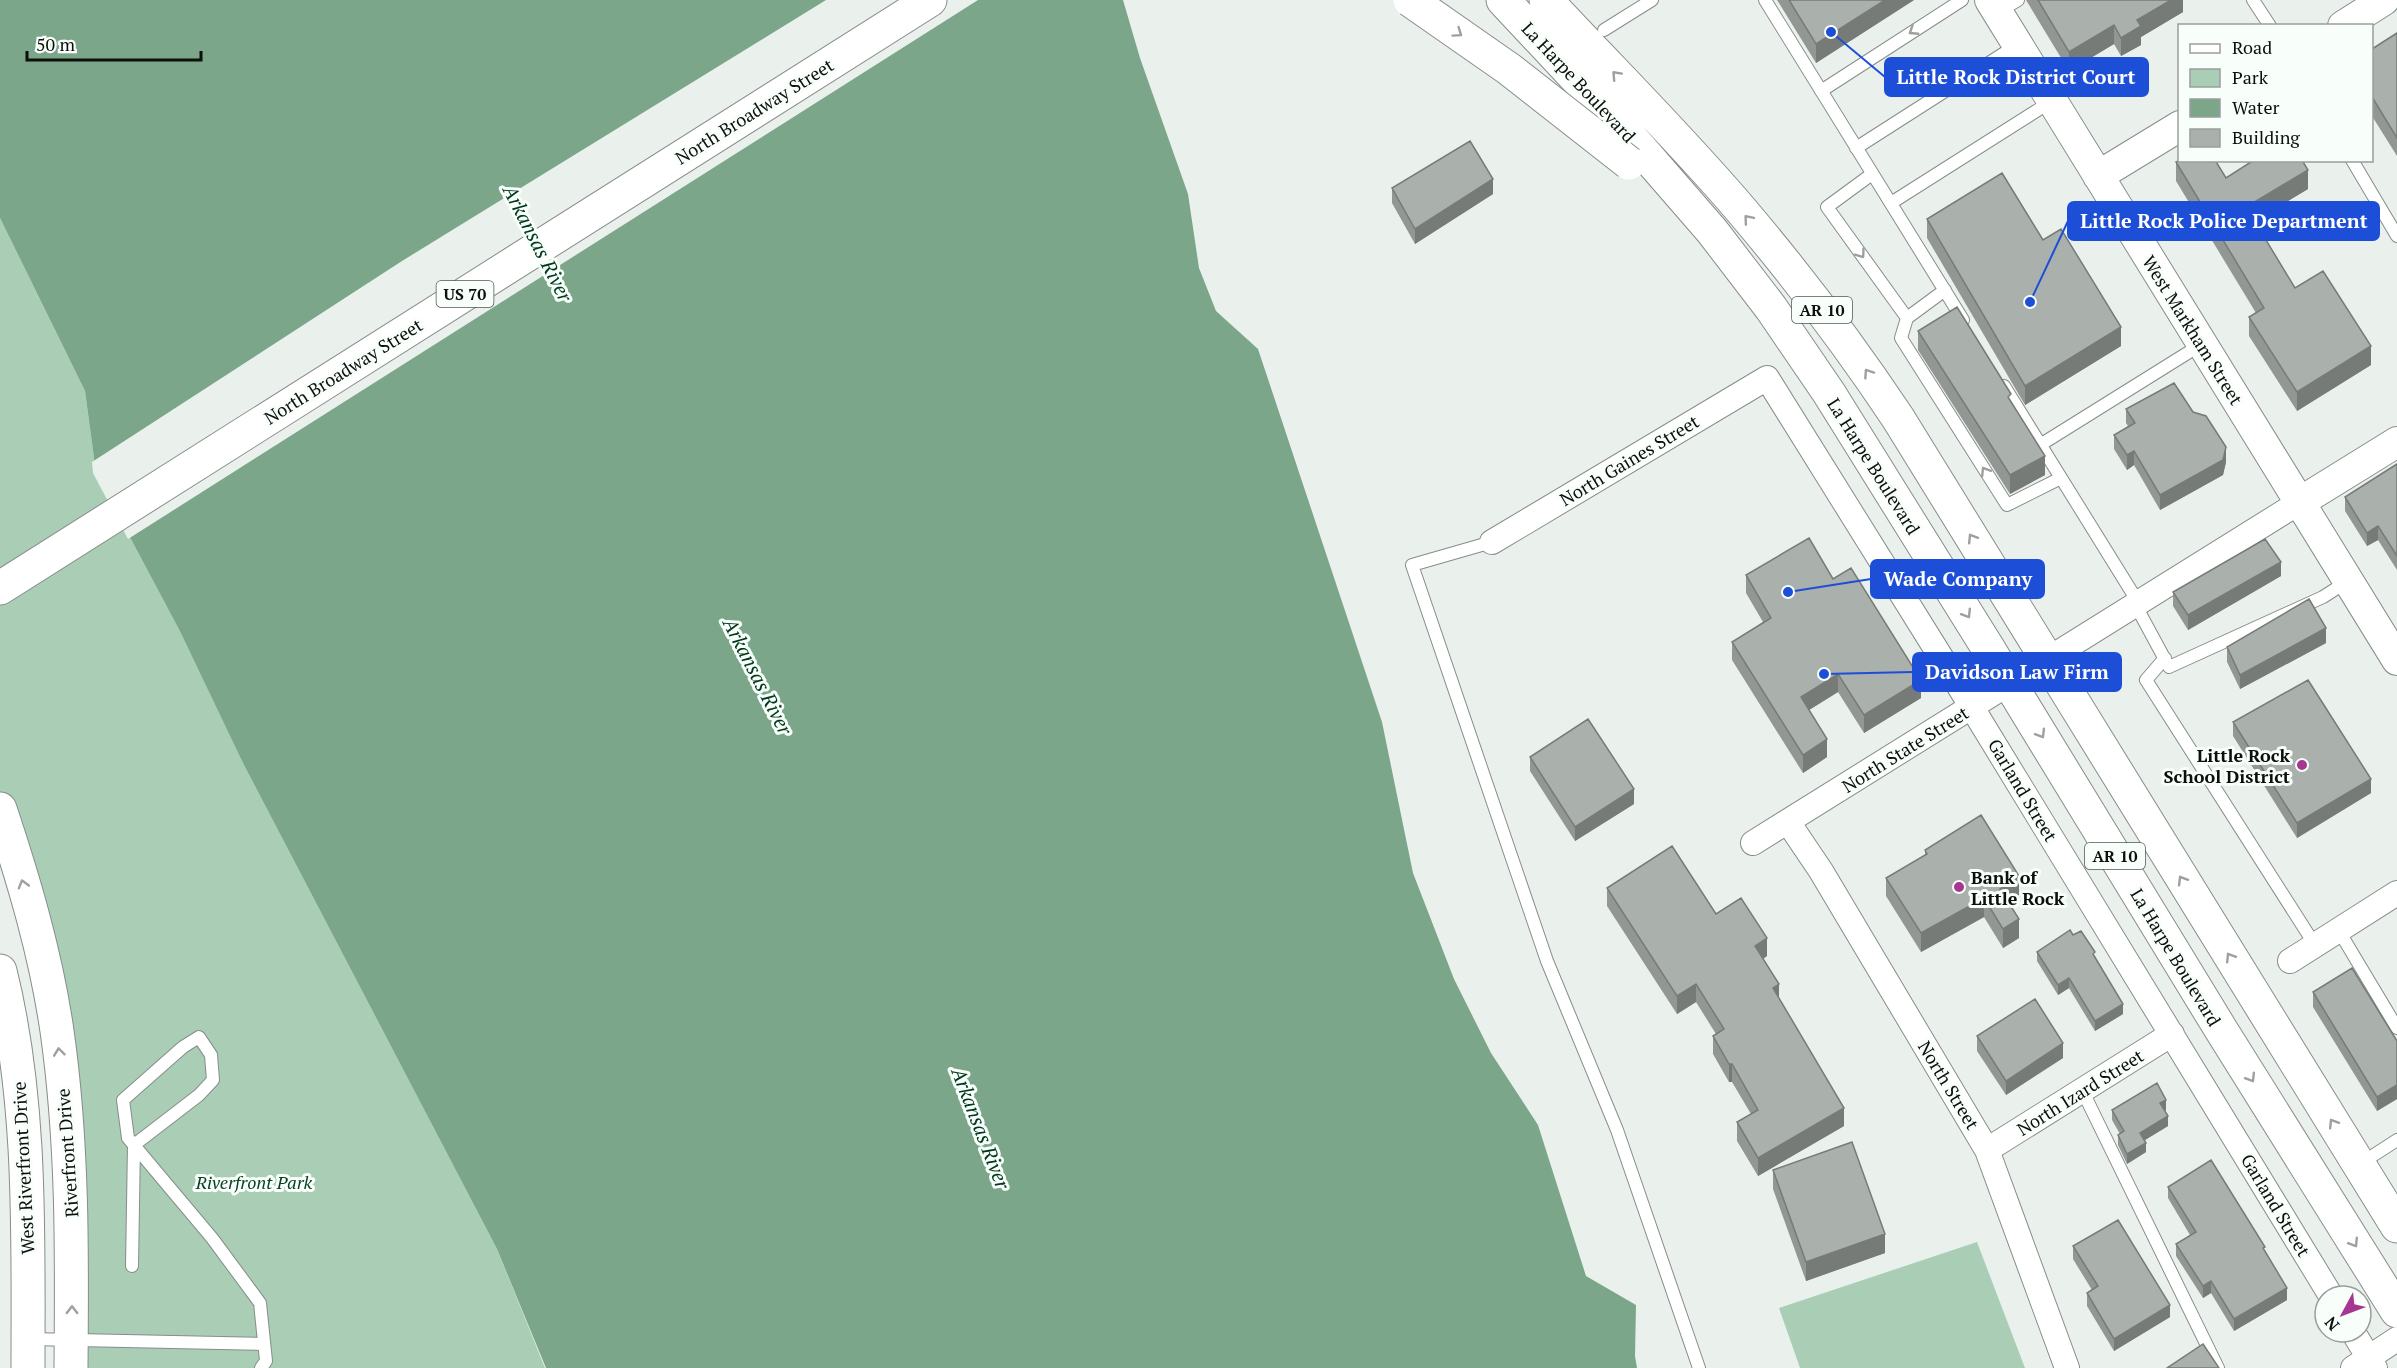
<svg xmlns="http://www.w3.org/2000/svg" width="2397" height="1368" font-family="'PT Serif',serif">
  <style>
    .green { fill: #a9ceb5 }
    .water { fill: #7ba68a }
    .pier { fill: #eaf1ec }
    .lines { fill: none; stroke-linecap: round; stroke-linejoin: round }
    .service-casing { stroke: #878d89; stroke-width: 14 }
    .minor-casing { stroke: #878d89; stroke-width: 26 }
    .tertiary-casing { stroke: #878d89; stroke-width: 32 }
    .primary-casing { stroke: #878d89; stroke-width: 35 }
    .service { stroke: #fff; stroke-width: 12 }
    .minor { stroke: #fff; stroke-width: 24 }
    .tertiary { stroke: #fff; stroke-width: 30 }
    .primary { stroke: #fff; stroke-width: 33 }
    .primary-bridge-casing { stroke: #878d89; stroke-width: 35; stroke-linecap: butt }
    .primary-bridge { stroke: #fff; stroke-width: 33 }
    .wall { fill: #929794 }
    .shaded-wall { fill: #777b78 }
    .building { fill: #aab0ac; stroke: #777b78; stroke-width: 1.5 }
    .oneway { stroke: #9e9f9e }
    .poi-dot { fill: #a73693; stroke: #f8fefa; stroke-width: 2 }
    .labels { text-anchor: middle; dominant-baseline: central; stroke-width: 6; stroke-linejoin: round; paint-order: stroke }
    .shield { fill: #f8fefa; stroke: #545754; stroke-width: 1.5 }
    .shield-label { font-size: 16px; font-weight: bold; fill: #0d0f0d }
    .street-label { font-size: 18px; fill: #0d0f0d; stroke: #f8fefa }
    .poi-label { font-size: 18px; font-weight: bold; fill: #0d0f0d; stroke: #f8fefa; text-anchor: end }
    .park-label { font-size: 18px; font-style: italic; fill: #0b4125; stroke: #f8fefa }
    .water-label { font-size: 20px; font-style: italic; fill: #01391e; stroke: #f8fefa }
    .leader { fill: none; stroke: #1d4ed8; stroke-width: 2 }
    .callout-dot { fill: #1d4ed8; stroke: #f8fefa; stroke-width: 2 }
    .callout { fill: #1d4ed8; stroke: #1d4ed8; stroke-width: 2 }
    .callout-label { font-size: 20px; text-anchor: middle; font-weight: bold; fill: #fff }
  </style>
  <rect width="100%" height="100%" fill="#eaf1ec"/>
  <path class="green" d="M 0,218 L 85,391 L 96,473 L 199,662 L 245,767 L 497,1249 L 545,1368 L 72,1368 L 39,941 L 0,833 Z
    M 1977,1242 L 2025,1368 L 1800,1368 L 1779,1308 Z"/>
  <path class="water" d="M 0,0 L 1123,0 L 1140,58 L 1188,194 L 1199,268 L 1216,311 L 1258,349 L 1382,722 L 1413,873 L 1454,979 L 1491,1053 L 1538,1125 L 1586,1276 L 1636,1305 L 1635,1356 L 1637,1368 L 546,1368 L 497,1249 L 245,767 L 180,631 L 96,473 L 85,391 L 0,218 Z"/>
  <path class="pier" d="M 826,0 L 978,0 L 128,539 L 93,473 L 92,462 L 402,261 Z"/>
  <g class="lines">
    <g class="service-casing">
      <path id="service" d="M 1765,0 L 1963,320
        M 2253,0 L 2270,26
        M 1998,12 L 2018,0
        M 1604,30 L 1652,0
        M 1821,91 L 1962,0
        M 1856,148 L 2017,45
        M 2352,160 L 2397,236
        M 1872,174 L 1827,207 L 1907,318 L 1945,290
        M 1891,203 L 2052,101
        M 1907,318 L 1901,338 L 2007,505 L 2061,478
        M 2004,386 L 2138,602
        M 2040,445 L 2202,344
        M 1492,542 L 1412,565 L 1547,961 L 1617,1130 L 1699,1368
        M 2135,604 L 2169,667 L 2323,597 L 2348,581
        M 2165,658 L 2146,680 L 2315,945
        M 2339,931 L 2397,1028
        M 2083,1092 L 2218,1368
        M 134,1145 L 199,1095 L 213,1080 L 211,1055 L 199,1037 L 183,1047 L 123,1100 L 128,1138 L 212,1238 L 260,1303 L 266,1361 L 261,1368
        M 2360,1164 L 2397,1140
        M 132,1266 L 134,1145
        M 29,1339 L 264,1344"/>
    </g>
    <g class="minor-casing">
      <path id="minor" d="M 1492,542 L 1767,378 L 1954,678 L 2331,1296
        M 1788,822 L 1821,871 L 1987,1150 L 2067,1368
        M 1753,843 L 2300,502
        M 2290,961 L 2397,893
        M 1987,1150 L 2172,1034
        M 2353,1332 L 2375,1368
        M 2353,1368 L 2397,1339"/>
    </g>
    <g class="tertiary-casing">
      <path id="tertiary" d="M 1990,0 L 2397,660
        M 2343,26 L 2384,0
        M 2098,176 L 2180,126
        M 2300,502 L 2397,442"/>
    </g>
    <g class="primary-casing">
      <path id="primary" d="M 1503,0 L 1620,125 L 1712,231 L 1771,308 L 1829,393 L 1988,648 L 2220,1028 L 2397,1311
        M 1546,0 C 1611,70 1680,138 1742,211 C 1798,277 1850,346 1898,418 L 2397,1226
        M 0,588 L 930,0
        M 0,809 C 24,881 46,955 57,1031 C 73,1143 72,1255 71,1368
        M 0,971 C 32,1100 28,1235 28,1368"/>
    </g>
    <use href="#service" class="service"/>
    <use href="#minor" class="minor"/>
    <use href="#tertiary" class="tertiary"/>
    <use href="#primary" class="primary"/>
    <g class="primary-bridge-casing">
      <path id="primary-bridge" d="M 1410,0 L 1509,69 L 1629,163"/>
    </g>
    <use href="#primary-bridge" class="primary-bridge"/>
  </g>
  <path class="wall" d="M 1777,0 L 1914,0 L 1816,63 Z
    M 2026,0 L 2183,0 L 2183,12 L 2141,37 L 2141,45 L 2121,56 L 2114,44 L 2069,71 Z
    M 2397,33 L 2397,156 L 2372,116 L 2372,49 Z
    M 2176,162 L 2226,178 L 2308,189 L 2254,221 L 2295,288 L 2371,365 L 2297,411 L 2249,336 L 2249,317 L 2256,313 L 2176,181 Z
    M 1392,188 L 1493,194 L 1415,244 L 1392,203 Z
    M 1927,219 L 2043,240 L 2121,346 L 2025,405 L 1927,238 Z
    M 1918,331 L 2011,402 L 2045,475 L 2010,494 L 1918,350 Z
    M 2126,409 L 2226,462 L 2223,475 L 2160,510 L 2134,465 L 2127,470 L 2114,449 L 2114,435 L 2128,426 L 2126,423 Z
    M 2397,464 L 2397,570 L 2378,540 L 2367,546 L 2345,511 L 2345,497 Z
    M 1746,575 L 1833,579 L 1921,698 L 1864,733 L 1838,692 L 1809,710 L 1827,757 L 1803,773 L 1732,660 L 1732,642 L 1763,622 L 1746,593 Z
    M 2281,576 L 2188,630 L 2173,606 L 2173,592 Z
    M 2326,643 L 2240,689 L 2227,662 L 2227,647 Z
    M 2233,722 L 2371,793 L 2297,838 L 2233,736 Z
    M 1530,757 L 1634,804 L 1575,841 L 1530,771 Z
    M 1925,850 L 2019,895 L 2008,902 L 2019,938 L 2003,948 L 1984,917 L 1921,952 L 1886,896 L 1886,878 L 1925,855 Z
    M 1607,888 L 1716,914 L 1767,956 L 1763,959 L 1779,998 L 1844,1126 L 1758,1176 L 1737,1141 L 1737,1122 L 1751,1114 L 1732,1082 L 1729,1082 L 1713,1054 L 1713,1036 L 1716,1034 L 1696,1002 L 1677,1014 L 1607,906 Z
    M 2073,935 L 2095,957 L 2123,1014 L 2095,1031 L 2069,988 L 2058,995 L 2037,961 L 2037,952 Z
    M 2313,992 L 2397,1041 L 2397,1099 L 2377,1111 L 2313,1007 Z
    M 1977,1036 L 2063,1058 L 2006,1095 L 1977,1051 Z
    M 2112,1110 L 2166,1110 L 2164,1111 L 2168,1126 L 2145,1140 L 2146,1152 L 2127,1164 L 2118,1145 L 2118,1135 L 2120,1134 L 2112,1120 Z
    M 1773,1170 L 1885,1253 L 1806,1281 L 1773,1189 Z
    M 2168,1187 L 2265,1251 L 2287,1300 L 2234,1331 L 2211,1293 L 2203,1298 L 2176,1256 L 2176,1244 L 2190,1235 L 2168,1198 Z
    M 2073,1246 L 2170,1317 L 2114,1351 L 2087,1306 L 2087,1293 L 2092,1290 L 2073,1259 Z"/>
  <path class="shaded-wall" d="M 1885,0 L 1914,0 L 1816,63 L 1816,44 Z
    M 2171,0 L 2183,0 L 2183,12 L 2141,37 L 2141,45 L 2121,56 L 2121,38 L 2137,20 Z
    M 2114,25 L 2114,44 L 2069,71 L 2069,52 Z
    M 2308,170 L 2308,189 L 2246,226 L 2246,207 Z
    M 1493,179 L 1493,194 L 1415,244 L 1415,229 Z
    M 2121,327 L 2121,346 L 2025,405 L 2025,386 Z
    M 2371,346 L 2371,365 L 2297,411 L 2297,392 Z
    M 2226,447 L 2226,462 L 2223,475 L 2160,510 L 2160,495 Z
    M 2134,451 L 2134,465 L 2127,470 L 2127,455 Z
    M 2045,456 L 2045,475 L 2010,494 L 2010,475 Z
    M 2378,526 L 2378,540 L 2367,546 L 2367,533 Z
    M 2281,562 L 2281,576 L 2188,630 L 2188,615 Z
    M 2326,628 L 2326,643 L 2240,689 L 2240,675 Z
    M 1838,674 L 1838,692 L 1801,715 L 1801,697 Z
    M 1921,680 L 1921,698 L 1864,733 L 1864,715 Z
    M 1827,739 L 1827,757 L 1803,773 L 1803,755 Z
    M 2371,779 L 2371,793 L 2297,838 L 2297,823 Z
    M 1634,789 L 1634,804 L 1575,841 L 1575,827 Z
    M 2019,876 L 2019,895 L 2000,908 L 2000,889 Z
    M 1984,898 L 1984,917 L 1921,952 L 1921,933 Z
    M 2019,919 L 2019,938 L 2003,948 L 2003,929 Z
    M 1767,938 L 1767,956 L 1755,964 L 1755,946 Z
    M 2069,978 L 2069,988 L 2058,995 L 2058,985 Z
    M 1696,984 L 1696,1002 L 1677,1014 L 1677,996 Z
    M 1779,984 L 1779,1002 L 1773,988 Z
    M 2123,1004 L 2123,1014 L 2095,1031 L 2095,1021 Z
    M 2063,1043 L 2063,1058 L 2006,1095 L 2006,1081 Z
    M 1729,1064 L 1732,1064 L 1732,1082 L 1729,1082 Z
    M 2397,1085 L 2397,1099 L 2377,1111 L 2377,1097 Z
    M 2166,1100 L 2166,1110 L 2160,1113 L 2160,1103 Z
    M 1844,1108 L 1844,1126 L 1758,1176 L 1758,1158 Z
    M 2168,1116 L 2168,1126 L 2140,1143 L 2140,1133 Z
    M 2146,1143 L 2146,1152 L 2127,1164 L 2127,1154 Z
    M 1885,1234 L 1885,1253 L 1806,1281 L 1806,1262 Z
    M 2211,1281 L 2211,1293 L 2203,1298 L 2203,1286 Z
    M 2287,1288 L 2287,1300 L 2234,1331 L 2234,1319 Z
    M 2170,1305 L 2170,1317 L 2114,1351 L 2114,1339 Z"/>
  <path class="building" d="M 1789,0 L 1885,0 L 1816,44 Z
    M 2038,0 L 2171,0 L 2137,20 L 2141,26 L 2121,38 L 2114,25 L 2069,52 Z
    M 2397,33 L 2397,138 L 2372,97 L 2372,49 Z
    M 1470,141 L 1493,179 L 1415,229 L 1392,188 Z
    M 2180,160 L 2215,160 L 2226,178 L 2254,160 L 2302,160 L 2308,170 L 2246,207 L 2295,288 L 2323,271 L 2371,346 L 2297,392 L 2249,317 L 2264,308 L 2176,162 Z
    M 2002,173 L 2043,240 L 2061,229 L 2121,327 L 2025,386 L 1927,219 Z
    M 1957,307 L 2011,394 L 2008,397 L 2045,456 L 2010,475 L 1918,331 Z
    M 2174,383 L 2193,412 L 2206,416 L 2226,447 L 2223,460 L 2160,495 L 2134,451 L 2127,455 L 2114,435 L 2135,423 L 2126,409 Z
    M 2397,464 L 2397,556 L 2378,526 L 2367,533 L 2345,497 Z
    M 1809,538 L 1833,579 L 1851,568 L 1921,680 L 1864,715 L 1838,674 L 1801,697 L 1827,739 L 1803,755 L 1732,642 L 1771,618 L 1746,575 Z
    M 2265,539 L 2281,562 L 2188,615 L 2173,592 Z
    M 2309,599 L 2326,628 L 2240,675 L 2227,647 Z
    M 2308,680 L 2371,779 L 2297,823 L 2233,722 Z
    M 1588,719 L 1634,789 L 1575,827 L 1530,757 Z
    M 1981,815 L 2019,876 L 2000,889 L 2019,919 L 2003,929 L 1984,898 L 1921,933 L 1886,878 L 1927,854 L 1925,850 Z
    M 1672,846 L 1716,914 L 1741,898 L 1767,938 L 1755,946 L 1779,984 L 1773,988 L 1844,1108 L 1758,1158 L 1737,1122 L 1758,1110 L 1732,1064 L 1729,1064 L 1713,1036 L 1724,1029 L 1696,984 L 1677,996 L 1607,888 Z
    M 2070,930 L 2073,935 L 2081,931 L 2095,952 L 2093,954 L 2123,1004 L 2095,1021 L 2069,978 L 2058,985 L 2037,952 Z
    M 2352,968 L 2397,1041 L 2397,1085 L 2377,1097 L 2313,992 Z
    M 2035,999 L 2063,1043 L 2006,1081 L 1977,1036 Z
    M 2157,1083 L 2166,1100 L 2160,1103 L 2168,1116 L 2140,1133 L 2146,1143 L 2127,1154 L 2118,1135 L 2124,1131 L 2112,1110 Z
    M 1852,1142 L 1885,1234 L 1806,1262 L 1773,1170 Z
    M 2211,1160 L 2265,1247 L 2263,1248 L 2287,1288 L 2234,1319 L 2211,1281 L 2203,1286 L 2176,1244 L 2196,1232 L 2168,1187 Z
    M 2118,1220 L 2170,1305 L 2114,1339 L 2087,1293 L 2098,1286 L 2073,1246 Z
    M 2203,1344 L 2219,1368 L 2167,1368 Z"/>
  <defs><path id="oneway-chevron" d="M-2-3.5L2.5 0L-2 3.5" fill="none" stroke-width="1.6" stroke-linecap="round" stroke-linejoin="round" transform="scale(1.5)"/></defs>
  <g class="oneway">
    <use href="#oneway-chevron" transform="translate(1913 31) rotate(147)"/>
    <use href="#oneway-chevron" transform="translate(1458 33) rotate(35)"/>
    <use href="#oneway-chevron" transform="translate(1616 75) rotate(-133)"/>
    <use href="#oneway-chevron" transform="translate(1748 219) rotate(-130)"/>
    <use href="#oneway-chevron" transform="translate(1861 254) rotate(54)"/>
    <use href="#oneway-chevron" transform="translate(1868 373) rotate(-124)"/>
    <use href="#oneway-chevron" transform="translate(1985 471) rotate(-122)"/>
    <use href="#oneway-chevron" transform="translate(1972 538) rotate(-122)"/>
    <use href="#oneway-chevron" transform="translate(1967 614) rotate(58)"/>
    <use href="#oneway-chevron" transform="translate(2041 734) rotate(59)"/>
    <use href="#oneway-chevron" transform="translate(2182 880) rotate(-121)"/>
    <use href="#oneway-chevron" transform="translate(23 884) rotate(-106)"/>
    <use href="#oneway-chevron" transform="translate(2230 957) rotate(-122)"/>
    <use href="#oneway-chevron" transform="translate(59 1052) rotate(-97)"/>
    <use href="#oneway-chevron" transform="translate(2251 1078) rotate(58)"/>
    <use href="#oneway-chevron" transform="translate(2333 1123) rotate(-122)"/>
    <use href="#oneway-chevron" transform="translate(2354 1243) rotate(58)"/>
    <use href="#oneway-chevron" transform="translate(72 1310) rotate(-90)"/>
  </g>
  <g class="poi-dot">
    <circle cx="2302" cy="765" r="6"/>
    <circle cx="1959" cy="887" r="6"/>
  </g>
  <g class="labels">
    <g class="shield">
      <rect x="436.5" y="281" width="57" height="26" rx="4.5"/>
      <rect x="1792" y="297" width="60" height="26" rx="4.5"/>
      <rect x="2085" y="843" width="60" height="26" rx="4.5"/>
    </g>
    <g class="shield-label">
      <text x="465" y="294">US 70</text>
      <text x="1822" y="310">AR 10</text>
      <text x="2115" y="856">AR 10</text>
    </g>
    <g class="street-label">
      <text transform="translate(1579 82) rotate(47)">La Harpe Boulevard</text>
      <text transform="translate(754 111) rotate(-32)">North Broadway Street</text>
      <text transform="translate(2193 330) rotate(58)">West Markham Street</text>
      <text transform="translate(343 371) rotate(-32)">North Broadway Street</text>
      <text transform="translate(1629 460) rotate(-31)">North Gaines Street</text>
      <text transform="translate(1874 466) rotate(58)">La Harpe Boulevard</text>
      <text transform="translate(1905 749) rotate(-32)">North State Street</text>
      <text transform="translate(2023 790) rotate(59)">Garland Street</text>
      <text transform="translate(2176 957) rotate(59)">La Harpe Boulevard</text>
      <text transform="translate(1949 1085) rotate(59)">North Street</text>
      <text transform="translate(2080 1092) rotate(-32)">North Izard Street</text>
      <text transform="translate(67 1153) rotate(-94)">Riverfront Drive</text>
      <text transform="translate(23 1168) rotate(-93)">West Riverfront Drive</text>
      <text transform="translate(2276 1205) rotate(59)">Garland Street</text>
    </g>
    <g class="poi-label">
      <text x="2290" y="755">Little Rock<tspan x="2290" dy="21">School District</tspan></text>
      <text x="1971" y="877" text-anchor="start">Bank of<tspan x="1971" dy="21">Little Rock</tspan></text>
    </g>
    <g class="park-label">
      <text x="254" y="1182">Riverfront Park</text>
    </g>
    <g class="water-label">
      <text transform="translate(538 243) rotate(63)">Arkansas River</text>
      <text transform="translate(758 676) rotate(63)">Arkansas River</text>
      <text transform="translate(981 1128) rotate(69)">Arkansas River</text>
    </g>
  </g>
  <path class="leader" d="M1831 32L1885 77M2030 302L2068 221M1788 592L1871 579M1824 674L1913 672"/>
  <g class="callout-dot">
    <circle cx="1831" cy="32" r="6"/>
    <circle cx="2030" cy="302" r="6"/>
    <circle cx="1788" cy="592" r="6"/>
    <circle cx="1824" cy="674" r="6"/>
  </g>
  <g class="callout">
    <rect x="1885" y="58" width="263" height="38" rx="6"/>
    <rect x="2068" y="202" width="311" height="38" rx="6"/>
    <rect x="1871" y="560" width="173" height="38" rx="6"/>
    <rect x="1913" y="653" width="208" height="38" rx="6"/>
  </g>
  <g class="callout-label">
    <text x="2016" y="84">Little Rock District Court</text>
    <text x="2224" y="228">Little Rock Police Department</text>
    <text x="1958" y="586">Wade Company</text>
    <text x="2017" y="679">Davidson Law Firm</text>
  </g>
  <rect x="2178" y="24" width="195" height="138" fill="#f8fefa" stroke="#9a9e9b" stroke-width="1.5"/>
  <rect x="2190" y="44" width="30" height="9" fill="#ffffff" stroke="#9a9e9b" stroke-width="1.5"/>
  <text x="2232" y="54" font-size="18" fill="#0d0f0d">Road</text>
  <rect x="2190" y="69" width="30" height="18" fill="#a9ceb5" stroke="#9a9e9b" stroke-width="1.5"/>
  <text x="2232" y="84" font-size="18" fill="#0d0f0d">Park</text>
  <rect x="2190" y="99" width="30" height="18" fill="#7ba68a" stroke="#9a9e9b" stroke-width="1.5"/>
  <text x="2232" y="114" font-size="18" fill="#0d0f0d">Water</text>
  <rect x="2190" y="129" width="30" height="18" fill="#aab0ac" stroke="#9a9e9b" stroke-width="1.5"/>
  <text x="2232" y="144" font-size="18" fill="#0d0f0d">Building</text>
  <g transform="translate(2343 1314) rotate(229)"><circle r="28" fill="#f8fefa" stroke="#9a9e9b" stroke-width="1.5"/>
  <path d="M0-4.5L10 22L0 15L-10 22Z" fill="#a73693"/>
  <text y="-9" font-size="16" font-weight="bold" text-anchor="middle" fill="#0d0f0d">N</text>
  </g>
  <path d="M27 51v9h174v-9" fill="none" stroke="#0d0f0d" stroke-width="3"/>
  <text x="36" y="51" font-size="18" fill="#0d0f0d" stroke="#f8fefa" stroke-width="4.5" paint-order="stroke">50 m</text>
</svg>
